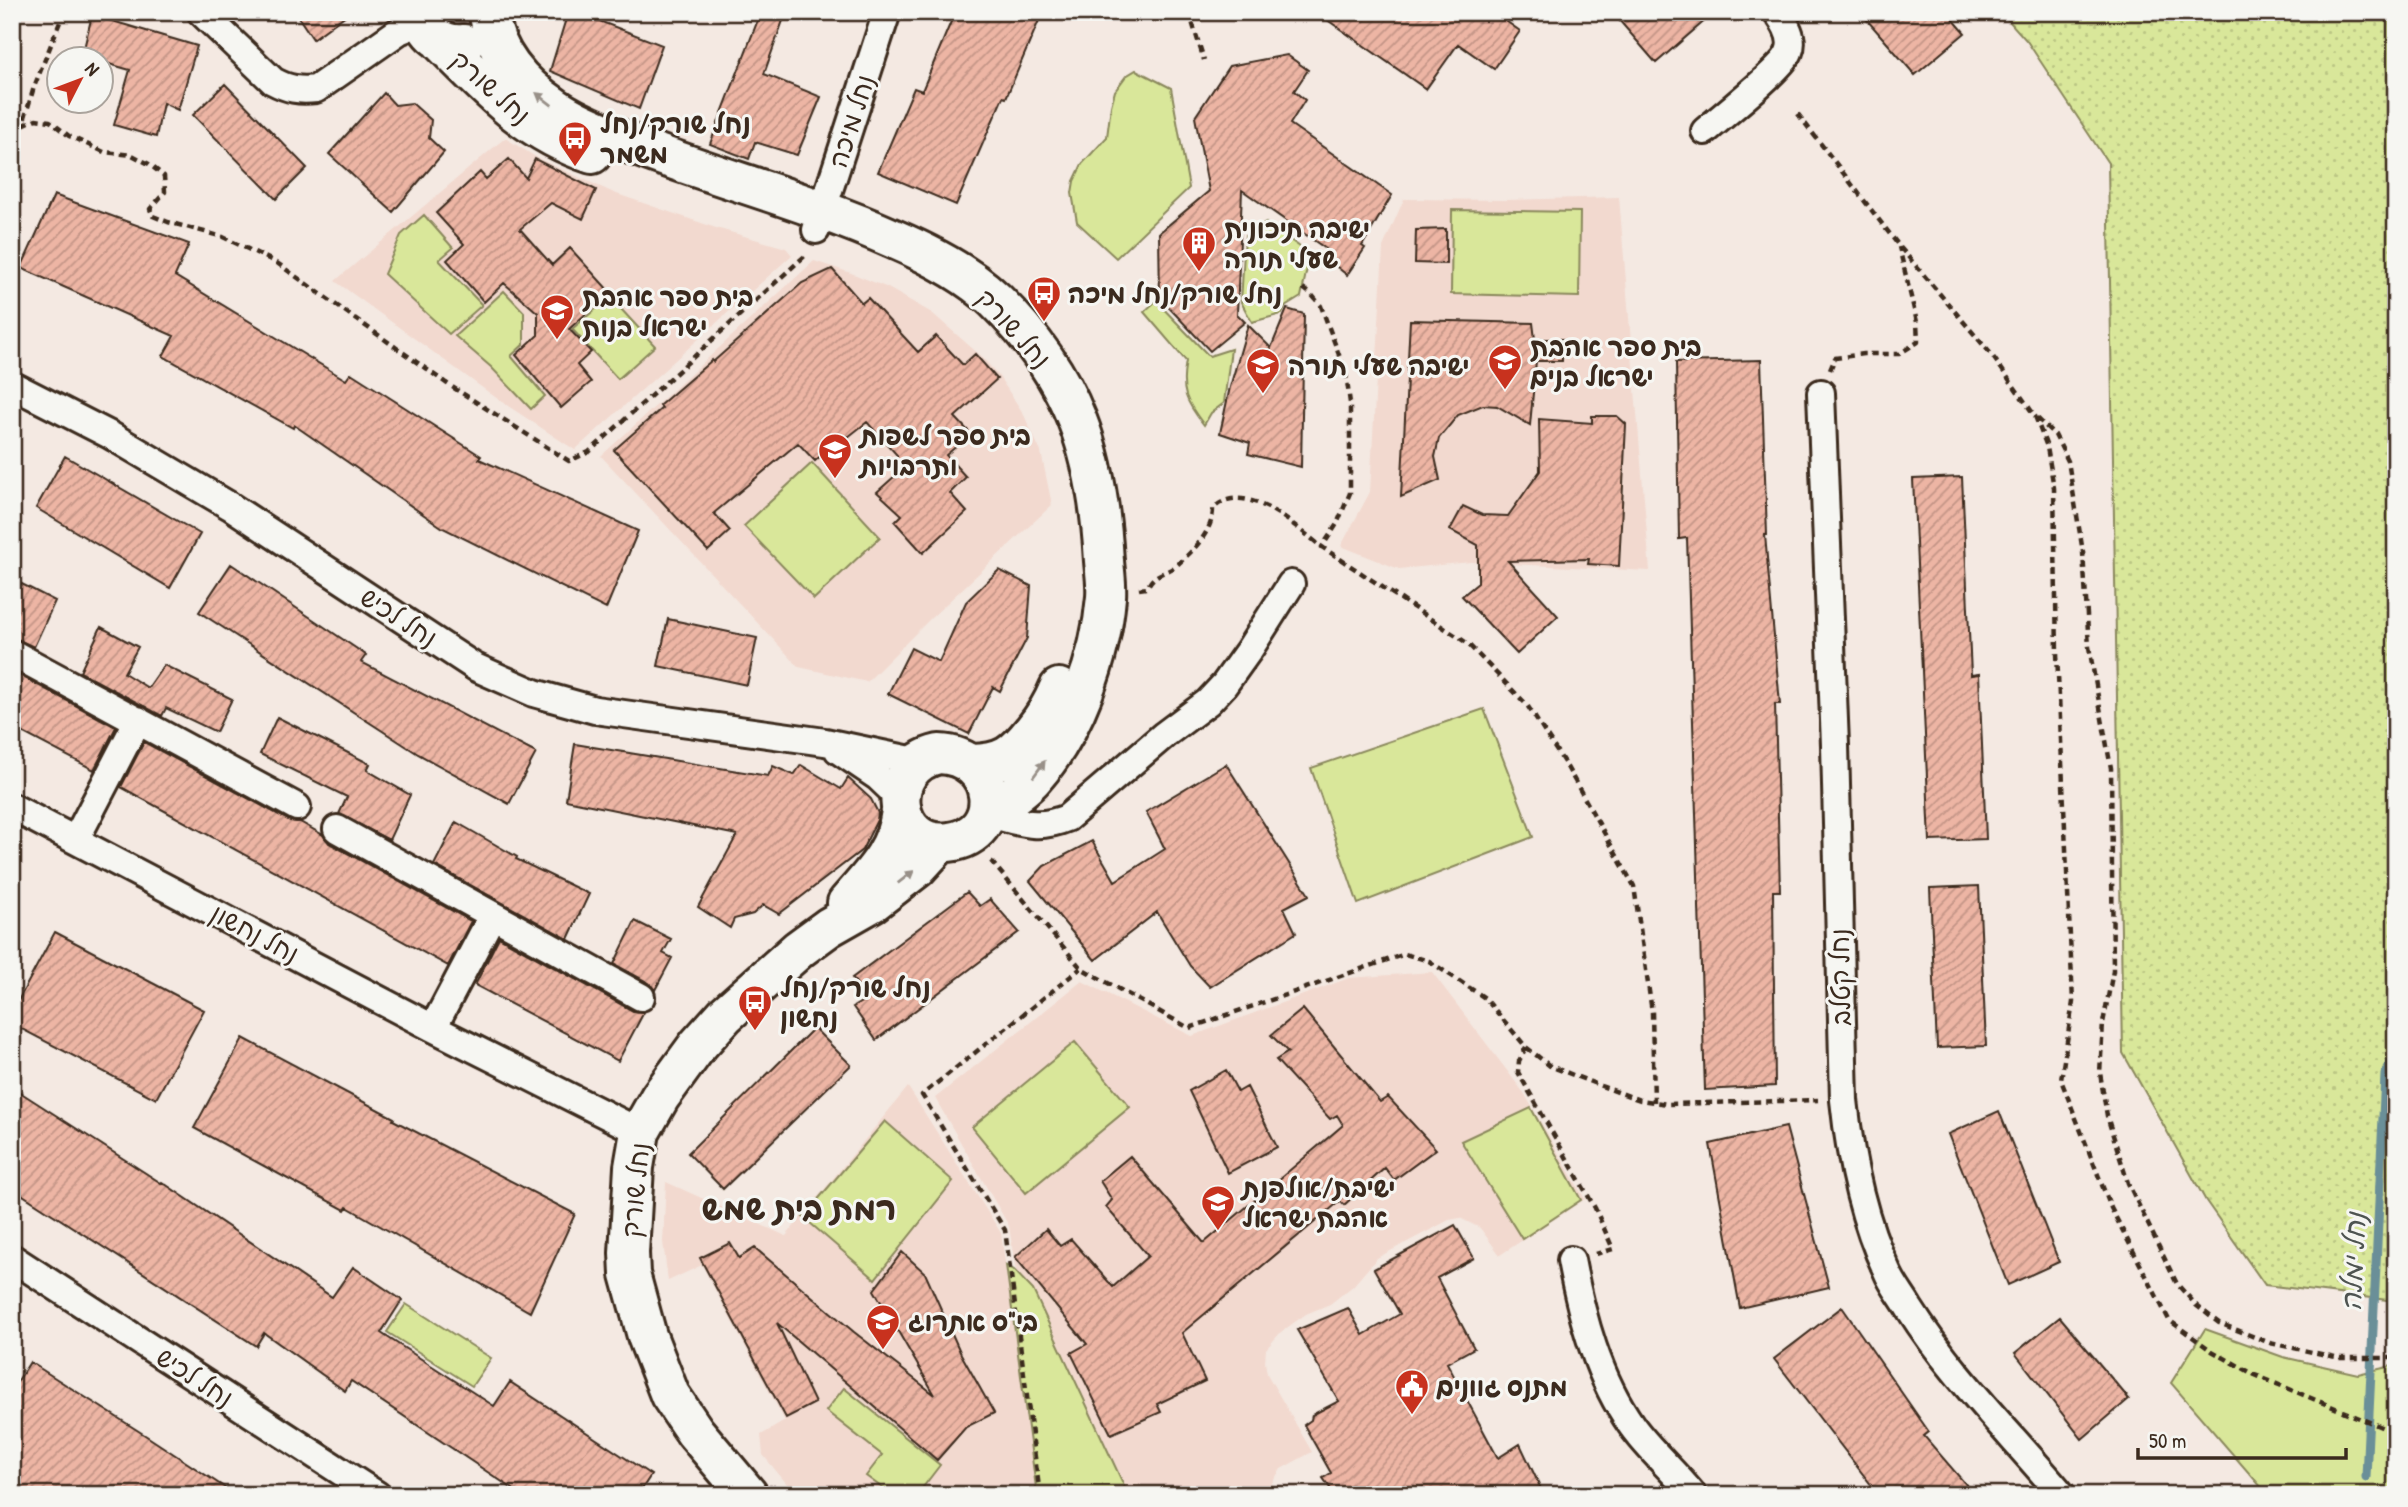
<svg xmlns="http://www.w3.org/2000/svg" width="2408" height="1507" font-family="'Patrick Hand','Playpen Sans Hebrew',sans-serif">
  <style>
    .built { fill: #f2d9cf }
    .grass { fill: url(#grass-dots); stroke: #8a885c; stroke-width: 2 }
    .green { fill: #d9e79a; stroke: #8a885c; stroke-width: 2 }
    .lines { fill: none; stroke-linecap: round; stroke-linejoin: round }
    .stream { stroke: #6a8f98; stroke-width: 9 }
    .building { fill: url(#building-hatch); stroke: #3b2a1e; stroke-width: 2 }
    .street-casing { stroke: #3b2a1e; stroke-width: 32 }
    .secondary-casing { stroke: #3b2a1e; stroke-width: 44 }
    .path { stroke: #3b2a1e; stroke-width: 4.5; stroke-dasharray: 7 5; stroke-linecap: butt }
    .street { stroke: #f6f6f2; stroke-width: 26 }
    .secondary { stroke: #f6f6f2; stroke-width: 38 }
    .oneway { fill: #989088 }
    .labels { text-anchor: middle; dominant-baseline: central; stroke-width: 6; stroke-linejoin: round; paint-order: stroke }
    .street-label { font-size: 26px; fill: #3b2a1e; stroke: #f6f6f2 }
    .poi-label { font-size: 26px; font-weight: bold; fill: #3b2a1e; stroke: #f6f6f2; text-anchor: start }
    .water-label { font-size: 28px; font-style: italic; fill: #4e5451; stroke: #f6f6f2 }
    .district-label { font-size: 33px; font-weight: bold; fill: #3b2a1e; stroke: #f6f6f2 }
  </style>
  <defs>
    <pattern id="grass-dots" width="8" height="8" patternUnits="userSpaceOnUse" patternTransform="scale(1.75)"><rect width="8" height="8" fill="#d9e79a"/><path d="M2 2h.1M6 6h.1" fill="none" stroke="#bbc684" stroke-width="1.8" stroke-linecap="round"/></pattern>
    <pattern id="building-hatch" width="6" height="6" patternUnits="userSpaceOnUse" patternTransform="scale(1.75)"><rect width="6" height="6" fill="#edb5a4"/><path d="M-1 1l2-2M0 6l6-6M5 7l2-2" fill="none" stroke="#c19385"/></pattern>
  </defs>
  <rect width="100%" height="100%" fill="#f4e9e2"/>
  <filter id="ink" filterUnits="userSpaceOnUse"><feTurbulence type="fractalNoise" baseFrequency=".0143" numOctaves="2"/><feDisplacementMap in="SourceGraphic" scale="14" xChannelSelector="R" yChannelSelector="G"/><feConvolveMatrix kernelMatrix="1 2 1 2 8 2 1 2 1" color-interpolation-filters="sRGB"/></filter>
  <g filter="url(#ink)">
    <path class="built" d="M 505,138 L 539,159 L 614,193 L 716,228 L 786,248 L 792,255 L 575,450 L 502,402 L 335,281 Z
      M 1619,197 L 1650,571 L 1471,562 L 1399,569 L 1341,546 L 1370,492 L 1383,247 L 1404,199 L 1506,200 Z
      M 814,261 L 851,273 L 888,288 L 932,313 L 981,356 L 998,375 L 1023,413 L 1041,452 L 1052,505 L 931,618 L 867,682 L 799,667 L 601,456 Z
      M 1432,972 L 1524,1093 L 1585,1199 L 1500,1255 L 1480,1228 L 1460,1218 L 1449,1220 L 1377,1258 L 1353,1286 L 1330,1304 L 1306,1314 L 1281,1332 L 1266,1349 L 1265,1362 L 1267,1374 L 1312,1452 L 1281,1469 L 1264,1495 L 1133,1495 L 1128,1493 L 1034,1293 L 1016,1271 L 1009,1226 L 935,1098 L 1082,981 L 1192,1036 L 1349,978 Z
      M 908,1087 L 1001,1233 L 1037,1495 L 796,1495 L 763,1455 L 761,1435 L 785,1421 L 702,1265 L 668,1281 L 663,1242 L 666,1182 L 786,1236 Z"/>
    <path class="grass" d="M 2001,12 L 2396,12 L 2396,1301 L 2265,1285 L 2206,1201 L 2123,1053 L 2108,163 L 2027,41 Z"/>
    <path class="green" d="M 1136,70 L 1171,88 L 1189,188 L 1116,258 L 1077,222 L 1072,193 L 1074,181 L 1082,164 L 1107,137 L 1111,106 L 1115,91 L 1126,76 Z
      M 1452,210 L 1580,212 L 1579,297 L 1451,294 Z
      M 424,215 L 453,248 L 439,260 L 482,305 L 449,334 L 384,274 L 401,235 Z
      M 1266,223 L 1310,254 L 1301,297 L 1285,307 L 1282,314 L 1252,322 L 1241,302 L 1245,236 Z
      M 504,291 L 524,312 L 524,344 L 511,356 L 545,396 L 531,409 L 491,367 L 455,336 Z
      M 610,297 L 655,346 L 618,379 L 572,329 Z
      M 1156,301 L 1209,356 L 1231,349 L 1224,403 L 1211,413 L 1204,425 C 1186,402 1180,391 1186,361 L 1144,312 Z
      M 812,463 L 880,537 L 814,599 L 744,526 Z
      M 1484,709 L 1533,837 L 1358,904 L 1311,768 Z
      M 1075,1042 L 1130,1107 L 1026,1193 L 972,1127 Z
      M 1531,1108 L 1581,1200 L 1522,1239 L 1461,1141 Z
      M 885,1121 L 953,1181 L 875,1279 L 803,1217 Z
      M 1006,1265 L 1014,1270 L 1033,1290 L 1127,1492 L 1133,1495 L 1037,1495 Z
      M 406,1304 L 491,1358 L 472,1386 L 387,1332 Z
      M 2205,1329 L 2283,1357 L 2358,1374 L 2396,1365 L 2396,1495 L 2268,1495 L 2171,1383 Z
      M 844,1388 L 940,1465 L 917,1495 L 892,1495 L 866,1476 L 882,1455 L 826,1411 Z"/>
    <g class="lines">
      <path class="stream" d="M 2366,1477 L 2385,1075 L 2396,1052"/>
    </g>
    <path class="building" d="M 295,12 L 350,12 L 313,39 Z
      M 568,12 L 576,12 L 662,45 L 639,109 L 550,71 Z
      M 761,12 L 786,12 L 764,74 L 821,97 L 797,155 L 755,142 L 749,159 L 710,144 Z
      M 955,12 L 1026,12 L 1040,18 L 1006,98 L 1003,97 L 956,205 L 878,172 L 914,88 L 922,91 Z
      M 1316,12 L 1493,12 L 1520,31 L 1494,69 L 1458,44 L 1426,89 Z
      M 1612,12 L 1715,12 L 1656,63 Z
      M 1860,12 L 1947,12 L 1965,33 L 1915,75 Z
      M 92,15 L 197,46 L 178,110 L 163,103 L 156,137 L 114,125 L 130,70 L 102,62 L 102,60 L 82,57 Z
      M 1287,55 L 1308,70 L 1294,91 L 1305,100 L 1290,124 L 1392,195 L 1362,246 L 1365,248 L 1347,275 L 1322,255 L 1326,249 L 1242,190 L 1237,314 L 1245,322 L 1210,351 L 1160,298 L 1159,233 L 1209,191 L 1195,117 L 1229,66 Z
      M 225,84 L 307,168 L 276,199 L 193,115 Z
      M 384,93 L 395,105 L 412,103 L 423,113 L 431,120 L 429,138 L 444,152 L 393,212 L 329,154 Z
      M 509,159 L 526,178 L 535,159 L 596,190 L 583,219 L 551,203 L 520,229 L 552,265 L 570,248 L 610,292 L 569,329 L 591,352 L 577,365 L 591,382 L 561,408 L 516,355 L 538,335 L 538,313 L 504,283 L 484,302 L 447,260 L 464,244 L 436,213 L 480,172 L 486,179 Z
      M 54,195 L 189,244 L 175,276 L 346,380 L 351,373 L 481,456 L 479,459 L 638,531 L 606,609 L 443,528 L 294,425 L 293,428 L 163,356 L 174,336 L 21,268 Z
      M 1446,229 L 1446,264 L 1415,263 L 1416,230 Z
      M 832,269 L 862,303 L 868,298 L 918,352 L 936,336 L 963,365 L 975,354 L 997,379 L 955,417 L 971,434 L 946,455 L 966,477 L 950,493 L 967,512 L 923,553 L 895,522 L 902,515 L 877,492 L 896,475 L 897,455 L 867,422 L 843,441 L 840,438 L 815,461 L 798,443 L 714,513 L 730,531 L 708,551 L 614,450 L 662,408 L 660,405 L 712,360 L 713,362 L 802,283 Z
      M 1287,309 L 1304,314 L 1301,467 L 1248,454 L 1250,443 L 1220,433 L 1230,387 L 1248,325 L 1271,348 Z
      M 1410,320 L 1533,323 L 1535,339 L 1562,339 L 1562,361 L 1536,361 L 1530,425 L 1497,406 L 1483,405 L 1458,415 L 1439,438 L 1435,457 L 1440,480 L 1401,497 Z
      M 1761,360 L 1767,535 L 1765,535 L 1780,704 L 1775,704 L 1780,891 L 1773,891 L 1775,1086 L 1705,1090 L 1687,538 L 1679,539 L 1676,362 Z
      M 1592,416 L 1617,416 L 1626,424 L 1619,566 L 1588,564 L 1589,559 L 1508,561 L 1558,616 L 1517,654 L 1462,596 L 1478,583 L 1478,545 L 1450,530 L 1463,506 L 1482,515 L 1508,516 L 1540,471 L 1539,419 L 1592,423 Z
      M 65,456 L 200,534 L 170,588 L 36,508 Z
      M 1962,477 L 1971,675 L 1979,674 L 1986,839 L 1930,841 L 1913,479 Z
      M 231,564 L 366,655 L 361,662 L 536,753 L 509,804 L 418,754 L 199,612 Z
      M 999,570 L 1031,586 L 1027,638 L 1000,691 L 993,687 L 969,734 L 888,694 L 911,648 L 939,662 L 966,602 Z
      M 12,579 L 55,601 L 34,647 L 12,637 Z
      M 668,619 L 757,638 L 747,685 L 658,666 Z
      M 101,627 L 138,647 L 124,673 L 148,688 L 164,665 L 232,699 L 216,732 L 166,708 L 162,716 L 80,672 Z
      M 12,671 L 116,727 L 94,770 L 12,727 Z
      M 277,717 L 370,764 L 367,770 L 410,795 L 389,840 L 339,814 L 347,797 L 260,754 Z
      M 144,742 L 290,821 L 300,822 L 323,835 L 329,843 L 471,921 L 448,966 L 121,787 Z
      M 575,744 L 768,776 L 773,766 L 794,775 L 801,765 L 841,789 L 848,778 L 871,799 L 878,813 L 877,820 L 862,850 L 779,914 L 763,905 L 753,914 L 734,919 L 730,928 L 698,907 L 737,835 L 566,800 Z
      M 1226,764 L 1309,895 L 1284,908 L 1296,933 L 1210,987 L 1190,966 L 1157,912 L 1095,960 L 1030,881 L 1044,866 L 1092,841 L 1115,881 L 1165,849 L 1146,812 Z
      M 456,822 L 517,857 L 516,859 L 589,894 L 568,939 L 434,865 Z
      M 1979,886 L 1986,1046 L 1937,1048 L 1930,888 Z
      M 967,892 L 980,906 L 990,899 L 1019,932 L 876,1040 L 853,1007 L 868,998 L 852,978 Z
      M 635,921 L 671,939 L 663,953 L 672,958 L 655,990 L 649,983 L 614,964 Z
      M 55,932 L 204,1010 L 156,1099 L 12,1024 L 12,1012 Z
      M 499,937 L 633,1011 L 644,1012 L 618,1061 L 475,985 Z
      M 1303,1009 L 1380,1102 L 1388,1097 L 1436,1149 L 1394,1180 L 1385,1168 L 1344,1205 L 1340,1201 L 1182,1333 L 1205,1381 L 1157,1404 L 1161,1412 L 1111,1434 L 1071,1353 L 1087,1344 L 1015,1257 L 1046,1229 L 1060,1246 L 1071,1239 L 1113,1287 L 1148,1256 L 1106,1207 L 1112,1200 L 1100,1181 L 1130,1156 L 1204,1243 L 1343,1125 L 1337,1115 L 1330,1119 L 1276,1060 L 1288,1052 L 1271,1035 Z
      M 814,1028 L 851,1065 L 723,1189 L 688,1153 Z
      M 243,1038 L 394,1118 L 393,1120 L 575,1214 L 530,1312 L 347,1207 L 345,1210 L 194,1128 Z
      M 1226,1070 L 1238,1092 L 1247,1087 L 1277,1147 L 1228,1173 L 1189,1091 Z
      M 12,1087 L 161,1183 L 162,1182 L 332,1297 L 353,1267 L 402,1300 L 381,1333 L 494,1406 L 510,1382 L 651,1475 L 638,1495 L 522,1495 L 351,1381 L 345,1391 L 264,1333 L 256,1346 L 12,1188 Z
      M 1999,1111 L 2059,1262 L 2008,1285 L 1948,1134 Z
      M 1786,1127 L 1829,1287 L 1740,1308 L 1710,1144 Z
      M 1455,1225 L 1474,1258 L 1437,1278 L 1474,1348 L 1447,1363 L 1498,1458 L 1520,1444 L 1544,1495 L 1335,1495 L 1323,1478 L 1331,1473 L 1304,1425 L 1311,1420 L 1312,1415 L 1339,1401 L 1297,1330 L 1348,1308 L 1363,1335 L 1400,1314 L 1374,1269 Z
      M 730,1243 L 739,1258 L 755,1248 L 854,1332 L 935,1395 L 874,1290 L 902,1252 L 925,1273 L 961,1354 L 994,1413 L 966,1427 L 937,1460 L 777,1323 L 815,1403 L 786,1418 L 700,1258 Z
      M 1842,1307 L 1929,1432 L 1924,1436 L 1975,1495 L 1879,1495 L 1774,1359 Z
      M 2060,1317 L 2129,1399 L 2082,1439 L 2015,1353 Z
      M 30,1362 L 148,1437 L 236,1495 L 31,1495 L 12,1484 L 12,1390 Z"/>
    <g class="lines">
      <g class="street-casing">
        <path id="street" d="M 201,12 L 273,81 C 288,89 299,91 316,89 L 399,31 L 424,21
          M 1705,131 C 1720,118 1784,67 1789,52 C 1795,38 1785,23 1777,12
          M 816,230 L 887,12
          M 12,385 L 110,435 L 230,506 L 475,667 L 534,693 L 595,710 L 825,742 L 920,762
          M 1821,393 L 1835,745 L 1844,1100 C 1850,1158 1862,1218 1887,1271 C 1892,1284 1902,1296 1909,1308 C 1952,1376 2010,1433 2062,1495
          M 12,653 L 297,807
          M 838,750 L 878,777 L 899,797
          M 12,807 L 433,1028 L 640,1132
          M 988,814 C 1020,821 1035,831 1067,818 L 1164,735 L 1208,702 L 1224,685 L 1249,650 L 1291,584
          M 337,829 L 641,997
          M 76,839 L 138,720
          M 433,1028 L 492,916
          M 12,1258 L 377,1495
          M 1571,1260 C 1582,1318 1598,1378 1632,1426 C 1650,1451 1674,1471 1693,1495"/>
      </g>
      <g class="secondary-casing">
        <path id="secondary" d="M 423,12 C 425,35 442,46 464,44
          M 489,15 C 495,56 523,86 556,108 C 579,124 606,133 631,144 C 718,178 809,201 894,239 C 929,254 967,273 995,300 C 1074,377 1098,454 1104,561 C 1105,573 1107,585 1106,597 C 1101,657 1075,731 1034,777 C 1022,791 1003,802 988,814
          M 441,42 C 488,89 526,132 592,154
          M 939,754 C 999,756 1007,835 949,842 C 893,850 880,767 939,754 Z
          M 972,764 C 1004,763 1014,755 1033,731 C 1045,717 1052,705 1059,688
          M 847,903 C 872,874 896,852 901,811
          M 748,1495 L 695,1432 L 670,1395 L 647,1336 L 630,1274 L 629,1253 L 634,1167 L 640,1132 L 660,1097 L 698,1045 L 725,1015 L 799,949 L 829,927 L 873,902 L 917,868 L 940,843"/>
      </g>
      <path class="path" d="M 1189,12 L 1204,60
        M 1798,114 L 1899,246 L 1991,354 L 2035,416 L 2047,447 L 2054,488 L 2057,653 L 2073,1002 L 2061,1080 L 2111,1208 L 2169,1320 L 2212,1351 L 2255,1375 L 2396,1433
        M 23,125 L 36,119 L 50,121 L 69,136 L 104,152 L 132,155 L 149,164 L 164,176 L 165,192 L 150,209 L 153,216 L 168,222 L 223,237 L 277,263 L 446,383 L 569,461 L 589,452 L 808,253
        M 12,132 L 20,134 L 34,87 L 64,12
        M 1303,288 L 1312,295 L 1321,306 L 1346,374 L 1350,403 L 1350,493 L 1337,524 L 1322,547 L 1467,643 L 1527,705 L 1567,767 L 1634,886 L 1652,1012 L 1654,1102
        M 1830,370 L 1835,358 L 1863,354 L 1899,354 L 1918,342 L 1917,322 L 1899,247
        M 2037,418 L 2055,435 L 2068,461 L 2083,552 L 2089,647 L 2111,768 L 2113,971 L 2103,1023 L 2100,1073 L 2107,1116 L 2128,1183 L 2177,1284 L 2197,1306 L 2219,1323 L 2270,1343 L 2340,1358 L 2396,1358
        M 1139,589 L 1147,588 C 1155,571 1165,575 1177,565 C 1193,551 1213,531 1213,509 C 1244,477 1297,528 1322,547
        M 991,861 L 1081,968 L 1189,1028 L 1405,954 L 1429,961 L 1485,998 L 1526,1047 L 1550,1066 L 1601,1086 L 1640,1100 L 1668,1104 L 1818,1100
        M 1526,1047 L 1519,1061 L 1518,1072 L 1595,1208 L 1613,1249 L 1596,1254
        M 1040,1495 L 1005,1230 L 922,1095 L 1081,968"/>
      <use href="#street" class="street"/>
      <use href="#secondary" class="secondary"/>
    </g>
    <defs><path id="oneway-solid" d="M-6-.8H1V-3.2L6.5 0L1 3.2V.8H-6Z" transform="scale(1.75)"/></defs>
    <g class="oneway">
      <use href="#oneway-solid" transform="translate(544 99) rotate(-142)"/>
      <use href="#oneway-solid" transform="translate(1039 769) rotate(-54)"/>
      <use href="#oneway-solid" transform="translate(906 877) rotate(-38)"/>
    </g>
  </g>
  <defs>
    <g id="bus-pin" transform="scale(1.75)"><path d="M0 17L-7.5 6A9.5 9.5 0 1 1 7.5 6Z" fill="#c8321e" stroke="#f6f6f2"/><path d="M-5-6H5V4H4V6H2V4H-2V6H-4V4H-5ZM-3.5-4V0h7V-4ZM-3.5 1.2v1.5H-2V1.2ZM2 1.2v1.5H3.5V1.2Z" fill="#fff"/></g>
    <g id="building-pin" transform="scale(1.75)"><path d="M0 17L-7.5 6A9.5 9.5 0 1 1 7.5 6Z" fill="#c8321e" stroke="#f6f6f2"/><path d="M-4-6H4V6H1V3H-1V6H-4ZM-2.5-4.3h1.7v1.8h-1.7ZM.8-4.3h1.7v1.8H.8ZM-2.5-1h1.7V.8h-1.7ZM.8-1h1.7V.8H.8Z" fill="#fff"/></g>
    <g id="school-pin" transform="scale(1.75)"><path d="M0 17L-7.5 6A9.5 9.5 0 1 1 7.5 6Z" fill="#c8321e" stroke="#f6f6f2"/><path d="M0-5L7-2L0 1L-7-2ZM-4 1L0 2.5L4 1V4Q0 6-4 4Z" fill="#fff"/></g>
    <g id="civic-pin" transform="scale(1.75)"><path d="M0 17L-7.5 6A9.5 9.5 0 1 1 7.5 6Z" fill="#c8321e" stroke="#f6f6f2"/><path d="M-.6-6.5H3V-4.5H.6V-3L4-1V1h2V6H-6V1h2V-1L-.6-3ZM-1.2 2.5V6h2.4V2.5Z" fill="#fff"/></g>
  </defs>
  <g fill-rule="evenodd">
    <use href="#bus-pin" x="575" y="138"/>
    <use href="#building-pin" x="1199" y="243"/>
    <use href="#bus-pin" x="1044" y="293"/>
    <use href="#school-pin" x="557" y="311"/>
    <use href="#school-pin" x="1505" y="361"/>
    <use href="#school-pin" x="1263" y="365"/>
    <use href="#school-pin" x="835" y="450"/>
    <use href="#bus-pin" x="755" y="1002"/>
    <use href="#school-pin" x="1218" y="1202"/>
    <use href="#school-pin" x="883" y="1321"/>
    <use href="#civic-pin" x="1412" y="1386"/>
  </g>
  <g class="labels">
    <g class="street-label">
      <text transform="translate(491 87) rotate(42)">נחל שורק</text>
      <text transform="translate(851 121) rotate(-72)">נחל מיכה</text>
      <text transform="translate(1014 328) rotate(48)">נחל שורק</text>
      <text transform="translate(399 617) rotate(33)">נחל לכיש</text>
      <text transform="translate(255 933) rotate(28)">נחל נחשון</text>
      <text transform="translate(1840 977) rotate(-91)">נחל קטלב</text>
      <text transform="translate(635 1190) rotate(-84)">נחל שורק</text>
      <text transform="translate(195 1377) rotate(33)">נחל לכיש</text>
    </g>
    <g class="poi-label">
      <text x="600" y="123">נחל שורק/נחל<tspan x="600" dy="30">משמר</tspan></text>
      <text x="1224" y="228">ישיבה תיכונית<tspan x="1224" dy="30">שעלי תורה</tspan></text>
      <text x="1068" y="293">נחל שורק/נחל מיכה</text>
      <text x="582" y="296">בית ספר אהבת<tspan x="582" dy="30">ישראל בנות</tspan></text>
      <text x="1530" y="346">בית ספר אהבת<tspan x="1530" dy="30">ישראל בנים</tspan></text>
      <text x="1288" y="365">ישיבה שעלי תורה</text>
      <text x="860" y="435">בית ספר לשפות<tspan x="860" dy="30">ותרבויות</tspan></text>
      <text x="780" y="987">נחל שורק/נחל<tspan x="780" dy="30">נחשון</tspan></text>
      <text x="1242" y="1187">ישיבת/אולפנת<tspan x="1242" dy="30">אהבת ישראל</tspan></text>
      <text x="908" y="1321">בי"ס אתרוג</text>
      <text x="1436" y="1386">מתנס גוונים</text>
    </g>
    <g class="water-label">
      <text transform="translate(2353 1262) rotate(-87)">נחל ימלה</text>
    </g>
    <g class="district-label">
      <text x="799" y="1208">רמת בית שמש</text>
    </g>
  </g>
  <rect width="2408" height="1507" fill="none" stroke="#f6f6f2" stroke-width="42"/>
  <rect x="21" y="21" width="2366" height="1465" fill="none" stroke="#3b2a1e" stroke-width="2.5" filter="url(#ink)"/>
  <g transform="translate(80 80) rotate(48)"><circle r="33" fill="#f6f6f2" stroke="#aba49d" stroke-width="2"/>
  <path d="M0-5L12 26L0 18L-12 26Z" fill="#c8321e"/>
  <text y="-10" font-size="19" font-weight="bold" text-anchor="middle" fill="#3b2a1e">N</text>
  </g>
  <path d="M2138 1448v10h208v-10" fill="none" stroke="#3b2a1e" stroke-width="3.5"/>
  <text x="2149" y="1448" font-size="21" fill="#3b2a1e" stroke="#f6f6f2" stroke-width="5" paint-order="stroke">50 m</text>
</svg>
